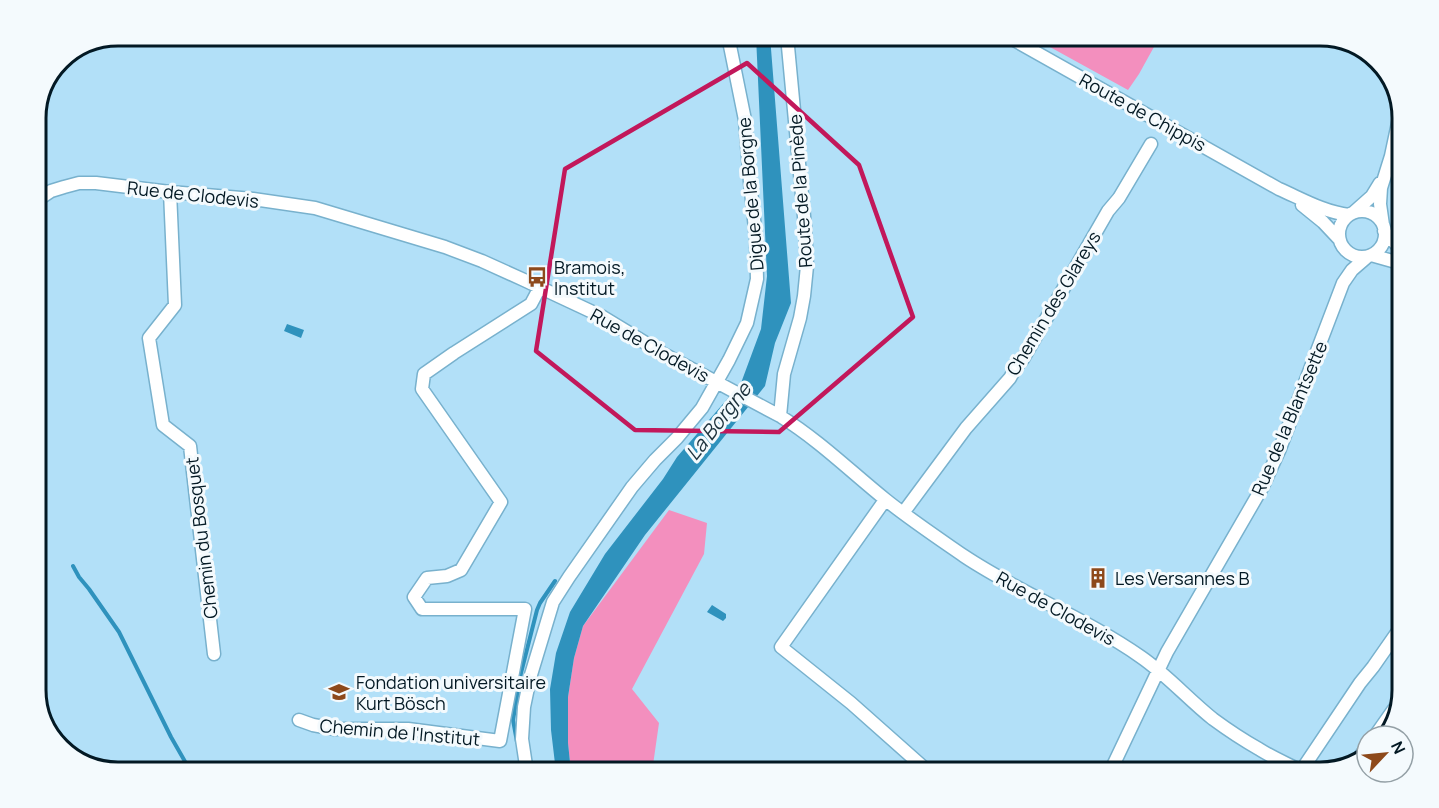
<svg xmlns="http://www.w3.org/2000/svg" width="1439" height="808" font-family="Manrope,sans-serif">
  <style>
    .green { fill: #f38fbe }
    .water { fill: #2f92bd }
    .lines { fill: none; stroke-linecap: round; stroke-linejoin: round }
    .stream { stroke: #2f92bd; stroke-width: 4 }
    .minor-casing { stroke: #78b1cd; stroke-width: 15 }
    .minor { stroke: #fff; stroke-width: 12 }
    .marked { fill: none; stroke: #c2185b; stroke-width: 4.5; stroke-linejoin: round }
    .labels { text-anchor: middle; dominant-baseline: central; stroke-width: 6; stroke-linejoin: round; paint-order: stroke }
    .street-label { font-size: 18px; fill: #031924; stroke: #f4fafd }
    .poi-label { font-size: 18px; fill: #031924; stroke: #f4fafd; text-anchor: start }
    .water-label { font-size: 20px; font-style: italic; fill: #1c313c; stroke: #f4fafd }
    .rim { fill: none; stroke: #031924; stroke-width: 3 }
  </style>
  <rect width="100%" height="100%" fill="#b2e0f8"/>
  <path class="green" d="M 1030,36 L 1160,36 L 1139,74 L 1128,90 Z
    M 669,510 L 707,523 L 704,554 L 632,689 L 659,723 L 652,772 L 571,772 L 568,743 L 568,697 L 574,658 L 583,626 Z"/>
  <path class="water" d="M 756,36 L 770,36 L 791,303 L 775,343 L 765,386 L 645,535 L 583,626 L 574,658 L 568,697 L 568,743 L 571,772 L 556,772 L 551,730 L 550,689 L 556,653 L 570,612 L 605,554 L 663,479 L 677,457 L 741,383 L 761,329 L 767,276 Z
    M 287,324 L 304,330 L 301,338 L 284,331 Z
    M 712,605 L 726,614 L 726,618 L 723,621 L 707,612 Z"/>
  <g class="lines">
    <path class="stream" d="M 73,566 L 79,577 L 89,589 L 119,632 L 171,737 L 191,772
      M 517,742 L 513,720 L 521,673 L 537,610 L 540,603 L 555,581"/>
    <g class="minor-casing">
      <path id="minor" d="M 1007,36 L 1279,189 C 1302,199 1324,212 1349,215
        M 170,192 L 175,305 L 149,338 L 163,425 L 190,446 L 214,654
        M 36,201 L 51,191 L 64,187 L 79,183 L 96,183 L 170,192 L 253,199 L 315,208 L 445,247 L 482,261 L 524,280 L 601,316 L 662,353 L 780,416 C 820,441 850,471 886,500 C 911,520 938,538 964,556 C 1021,594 1085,618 1141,657 C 1167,675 1188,699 1213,719 C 1228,730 1243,740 1259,749 C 1273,758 1288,764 1303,772
        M 1302,205 L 1323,222 L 1339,239
        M1339 234a23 23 0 1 1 46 0a23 23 0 1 1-46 0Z
        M 1354,212 L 1372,196 L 1380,183
        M 1383,225 L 1380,204 L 1381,188 L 1391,156 L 1401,109
        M 1384,231 L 1403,252
        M 1371,255 L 1403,264
        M 780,416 L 784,374 L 800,318 L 804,296 L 807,266 L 805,227 L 787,36
        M 885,500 L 781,647 L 851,703 L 922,766
        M 903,513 L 966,428 L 1010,378 L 1016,367 L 1023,359 L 1108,211 L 1119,198 L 1151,144
        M 299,720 L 313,725 L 335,729 L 408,729 L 500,741 L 525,609 L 422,609 L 414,597 L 427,578 L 447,576 L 461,570 L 501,502 L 422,389 L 424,374 L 454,353 L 531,304 L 540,287
        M 1375,736 L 1401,699
        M 1356,762 L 1367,747
        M 1301,771 L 1360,683 L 1373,667 L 1403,624
        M 527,772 L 522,739 L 524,707 L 530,678 L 553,602 L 569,577 L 632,487 L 655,460 L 677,438 L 702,408 L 729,360 L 747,323 L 757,279 L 756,238 L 750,182 L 745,120 L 728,36
        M 1110,772 L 1167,652 L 1263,486 L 1279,451 L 1343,283 L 1352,270 L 1367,257"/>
    </g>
    <use href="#minor" class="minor"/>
  </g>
  <path class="marked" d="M 747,63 L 859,165 L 913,317 L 779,432 L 635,430 L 536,351 L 565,169 Z"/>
  <defs>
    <g id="bus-bare" transform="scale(1.62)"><path d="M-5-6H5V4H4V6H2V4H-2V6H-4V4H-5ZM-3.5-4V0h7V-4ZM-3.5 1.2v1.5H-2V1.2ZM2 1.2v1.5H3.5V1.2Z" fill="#8d491b" stroke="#f4fafd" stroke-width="2.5" paint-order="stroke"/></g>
    <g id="building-bare" transform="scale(1.62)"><path d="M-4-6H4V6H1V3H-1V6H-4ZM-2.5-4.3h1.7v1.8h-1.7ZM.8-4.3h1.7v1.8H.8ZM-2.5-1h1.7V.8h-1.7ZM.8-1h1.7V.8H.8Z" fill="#8d491b" stroke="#f4fafd" stroke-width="2.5" paint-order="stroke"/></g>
    <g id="university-bare" transform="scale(1.62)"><path d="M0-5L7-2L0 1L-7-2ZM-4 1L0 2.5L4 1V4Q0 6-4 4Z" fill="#8d491b" stroke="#f4fafd" stroke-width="2.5" paint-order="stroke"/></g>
  </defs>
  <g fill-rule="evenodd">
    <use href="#bus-bare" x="537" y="277"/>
    <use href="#building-bare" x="1098" y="578"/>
    <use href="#university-bare" x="339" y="692"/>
  </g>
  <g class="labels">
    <g class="street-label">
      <text transform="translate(1143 112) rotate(29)">Route de Chippis</text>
      <text transform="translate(800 191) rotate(-94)">Route de la Pinède</text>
      <text transform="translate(193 194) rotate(6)">Rue de Clodevis</text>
      <text transform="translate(750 194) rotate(-95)">Digue de la Borgne</text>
      <text transform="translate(1053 303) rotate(-59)">Chemin des Glareys</text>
      <text transform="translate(650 345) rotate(29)">Rue de Clodevis</text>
      <text transform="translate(1289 418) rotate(-67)">Rue de la Blantsette</text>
      <text transform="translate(201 538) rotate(-97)">Chemin du Bosquet</text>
      <text transform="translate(1056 608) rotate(29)">Rue de Clodevis</text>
      <text transform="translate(400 732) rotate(5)">Chemin de l'Institut</text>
    </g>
    <g class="poi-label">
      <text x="554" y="267">Bramois,<tspan x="554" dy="21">Institut</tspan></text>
      <text x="1115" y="578">Les Versannes B</text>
      <text x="356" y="682">Fondation universitaire<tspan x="356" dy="21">Kurt Bösch</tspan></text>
    </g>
    <g class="water-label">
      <text transform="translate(718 421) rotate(-52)">La Borgne</text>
    </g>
  </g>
  <path d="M0 0H1439V808H0ZM118 46H1320A72 72 0 0 1 1392 118V690A72 72 0 0 1 1320 762H118A72 72 0 0 1 46 690V118A72 72 0 0 1 118 46Z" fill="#f4fafd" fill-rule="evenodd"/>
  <path class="rim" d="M118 46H1320A72 72 0 0 1 1392 118V690A72 72 0 0 1 1320 762H118A72 72 0 0 1 46 690V118A72 72 0 0 1 118 46Z"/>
  <g transform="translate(1385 754) rotate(64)"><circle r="28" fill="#f4fafd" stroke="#94a0a6" stroke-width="1.5"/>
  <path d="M0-4.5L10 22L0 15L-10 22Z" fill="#8d491b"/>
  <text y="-9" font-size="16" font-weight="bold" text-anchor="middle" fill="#031924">N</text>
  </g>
</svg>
